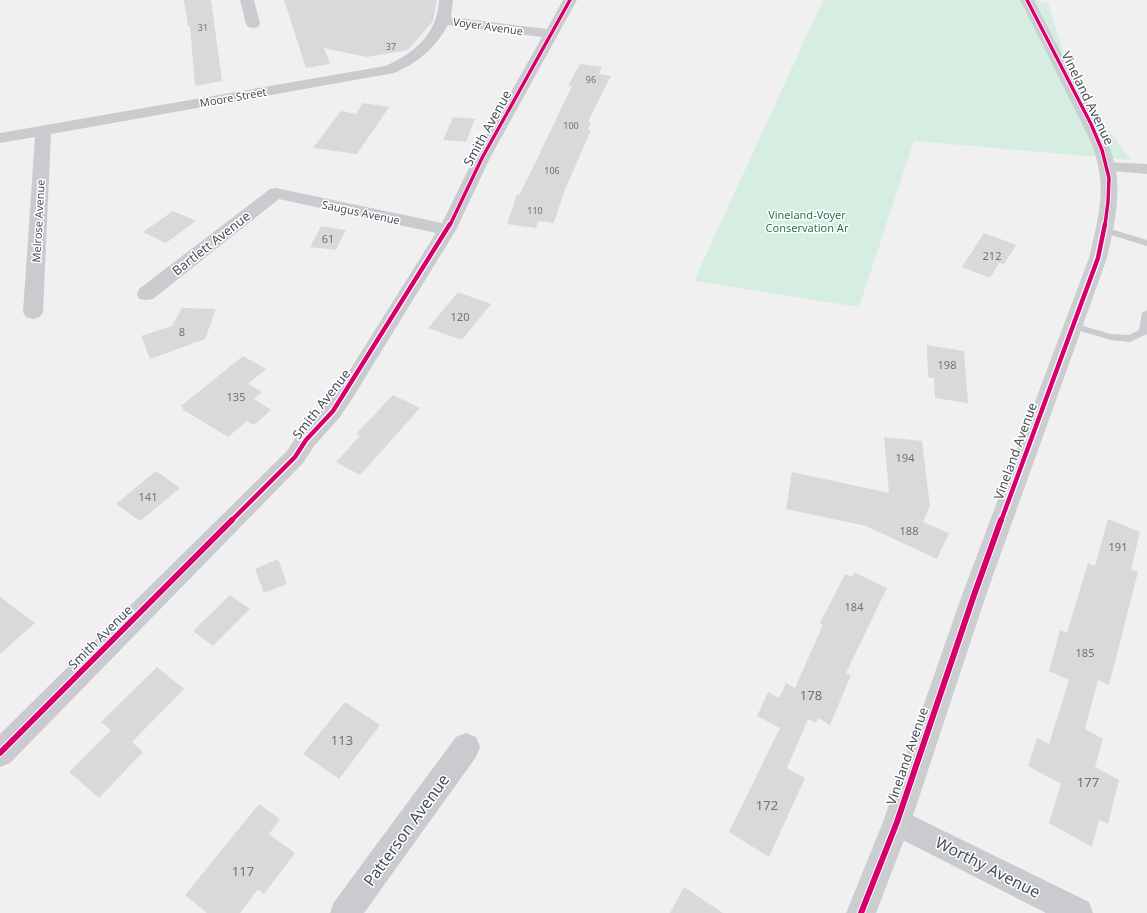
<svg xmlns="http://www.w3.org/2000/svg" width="1147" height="913" font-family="'Noto Sans',sans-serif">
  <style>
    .green { fill: #d6eee1 }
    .building { fill: #d9d9da }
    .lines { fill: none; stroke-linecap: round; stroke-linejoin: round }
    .lane { fill: #cacbce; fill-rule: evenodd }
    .street { fill: #cacbce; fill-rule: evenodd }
    .secondary { fill: #cbcdd0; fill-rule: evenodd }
    .cycleway-far2-casing { stroke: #fff; stroke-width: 5 }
    .cycleway-far1-casing { stroke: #fff; stroke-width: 7 }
    .cycleway-casing { stroke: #fff; stroke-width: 8 }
    .cycleway-far2 { stroke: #d6006c; stroke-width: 3.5 }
    .cycleway-far1 { stroke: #d6006c; stroke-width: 4.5 }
    .cycleway { stroke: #d6006c; stroke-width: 6 }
    .labels { text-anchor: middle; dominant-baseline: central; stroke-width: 3; stroke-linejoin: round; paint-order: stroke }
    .far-number-label { font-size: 9px; fill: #6d737c }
    .far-street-label { font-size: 11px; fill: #48505b; stroke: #fff }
    .far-park-label { font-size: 11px; fill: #1e7753; stroke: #fff }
    .number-label { font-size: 11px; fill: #6d737c }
    .street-label { font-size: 13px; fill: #48505b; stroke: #fff }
    .near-number-label { font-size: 13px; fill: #6d737c }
    .near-street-label { font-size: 16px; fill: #48505b; stroke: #fff }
  </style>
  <rect width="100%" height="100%" fill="#f0f0f0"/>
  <path class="green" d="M 823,0 L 1036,0 L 1048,3 L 1073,83 L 1131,160 L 914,141 L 859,307 L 694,281 Z"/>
  <path class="building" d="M 184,0 L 211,0 L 222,81 L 195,86 L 190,26 L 188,26 Z
    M 284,0 L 437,0 L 433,21 L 408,50 L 367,57 L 324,48 L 330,64 L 306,68 Z
    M 580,64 L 602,67 L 599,74 L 611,76 L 588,122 L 591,122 L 588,130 L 591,130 L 564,192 L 554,223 L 538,221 L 536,228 L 507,224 L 517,194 L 519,195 L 538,157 L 572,86 L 568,86 Z
    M 363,103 L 389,107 L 357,154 L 313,148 L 341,111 L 356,114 Z
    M 453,117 L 475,119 L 466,142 L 443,140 Z
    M 173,211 L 196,221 L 166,243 L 143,232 Z
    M 321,226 L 346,230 L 336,250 L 310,247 Z
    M 984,233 L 1016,245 L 1004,264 L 999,263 L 990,278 L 962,267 Z
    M 458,292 L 491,304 L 462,340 L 428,328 Z
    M 182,308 L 216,309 L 205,339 L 150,359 L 141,336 L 172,326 Z
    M 927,345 L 964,351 L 968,403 L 935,398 L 934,378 L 928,377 Z
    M 243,356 L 266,369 L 248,384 L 262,392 L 254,399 L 271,410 L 254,425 L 247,421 L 228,437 L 182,409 L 184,408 L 181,406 Z
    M 393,395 L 420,408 L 360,475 L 336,462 L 360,436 L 356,434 Z
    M 884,437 L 922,441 L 930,506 L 923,522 L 949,533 L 937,559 L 866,526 L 786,509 L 792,472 L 889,493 Z
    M 156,471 L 180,488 L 140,521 L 116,504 Z
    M 1108,519 L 1140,532 L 1131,569 L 1138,572 L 1109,685 L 1098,680 L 1085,729 L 1103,739 L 1095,767 L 1119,780 L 1108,824 L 1099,820 L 1092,847 L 1049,823 L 1061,784 L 1028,766 L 1037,738 L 1049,744 L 1069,680 L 1049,671 L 1060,630 L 1067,633 L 1088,563 L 1095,566 Z
    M 278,559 L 287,584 L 264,593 L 255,569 Z
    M 854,572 L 887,588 L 846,673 L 851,675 L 830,725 L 818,718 L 816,723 L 808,719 L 787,768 L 805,778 L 769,857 L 729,832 L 780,728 L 757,716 L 768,692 L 779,698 L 786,683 L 795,688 L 823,625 L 820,623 L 845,574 L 852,577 Z
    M 230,595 L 250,609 L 213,646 L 193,631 Z
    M 0,597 L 35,623 L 0,654 Z
    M 157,667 L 184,689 L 132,742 L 143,752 L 99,798 L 69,772 L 111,730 L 101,722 Z
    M 345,702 L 380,725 L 339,779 L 303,754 Z
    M 259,804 L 280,819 L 269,834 L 295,853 L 264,894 L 258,889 L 240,913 L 207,913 L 185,895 Z
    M 684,887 L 723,913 L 670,913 Z"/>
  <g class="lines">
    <path class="lane" d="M 1104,227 L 1147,240 L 1147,246 L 1101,232 L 1100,230 L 1101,228 Z
      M 1147,310 L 1147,334 L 1130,342 L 1111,340 L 1070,328 L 1068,326 L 1073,323 L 1111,334 L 1129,335 L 1139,330 L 1142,313 Z"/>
    <path class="street" d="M 240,0 L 254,0 L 260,24 L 258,27 L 253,28 L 248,27 L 246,24 Z
      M 439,0 L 453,0 L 451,17 L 547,29 L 563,0 L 577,0 L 490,158 L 456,230 L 352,399 L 340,417 L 314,446 L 303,463 L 10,763 L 0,767 L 0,734 L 287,451 L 298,434 L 326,405 L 338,389 L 436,233 L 279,199 L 153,299 L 146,300 L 139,299 L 137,294 L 139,289 L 270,189 L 276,188 L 442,223 L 474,158 L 542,37 L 448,25 C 436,47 418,63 394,73 L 51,134 L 43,312 L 40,317 L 33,319 L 26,317 L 23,312 L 35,137 L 0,143 L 0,133 L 385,66 C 414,54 438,33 439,0 Z
      M 1107,162 L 1147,164 L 1147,174 L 1101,170 L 1099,167 L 1101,164 Z
      M 466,733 L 476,737 L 480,747 L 476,757 L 364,913 L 330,913 L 334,902 L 456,737 Z
      M 897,808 L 1089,902 L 1093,913 L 1046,913 L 887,832 L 883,822 L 887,812 Z"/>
    <path class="secondary" d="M 1020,0 L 1034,0 C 1051,33 1068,67 1086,100 C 1099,126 1115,150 1117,179 C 1119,206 1113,232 1107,258 L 986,595 L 911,822 L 876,913 L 846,913 L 883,822 L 962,595 L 1089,258 C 1095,232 1103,204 1100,177 C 1097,148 1082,124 1069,98 C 1053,65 1037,33 1020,0 Z"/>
    <g class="cycleway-far2-casing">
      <path id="cycleway-far2" d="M 1027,0 L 1091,124 L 1102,150 L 1109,178 L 1108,202 L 1105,225
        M 450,225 L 482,158 L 570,0"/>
    </g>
    <g class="cycleway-far1-casing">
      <path id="cycleway-far1" d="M 231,521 L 295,457 L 306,440 L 333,411 L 450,224
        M 1001,521 L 1098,258 L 1105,224"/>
    </g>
    <g class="cycleway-casing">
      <path id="cycleway" d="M 0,753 L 232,520
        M 861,913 L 897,822 L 974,595 L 1001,520"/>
    </g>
    <use href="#cycleway-far2" class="cycleway-far2"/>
    <use href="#cycleway-far1" class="cycleway-far1"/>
    <use href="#cycleway" class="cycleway"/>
  </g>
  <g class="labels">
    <g class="far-number-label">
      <text x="203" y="27">31</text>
      <text x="391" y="46">37</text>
      <text x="591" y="79">96</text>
      <text x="571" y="125">100</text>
      <text x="552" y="170">106</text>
      <text x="535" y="210">110</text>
    </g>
    <g class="far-street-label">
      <text transform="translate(488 26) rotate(8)">Voyer Avenue</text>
      <text transform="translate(233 97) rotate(-10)">Moore Street</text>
      <text transform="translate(361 212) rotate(12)">Saugus Avenue</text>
      <text transform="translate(38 221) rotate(-87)">Melrose Avenue</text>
    </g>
    <g class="far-park-label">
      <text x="807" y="214">Vineland-Voyer<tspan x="807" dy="13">Conservation Ar</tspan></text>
    </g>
    <g class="number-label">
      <text x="328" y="238">61</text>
      <text x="992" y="255">212</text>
      <text x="460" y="316">120</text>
      <text x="182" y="331">8</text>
      <text x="947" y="364">198</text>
      <text x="236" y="396">135</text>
      <text x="905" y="457">194</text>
      <text x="148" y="496">141</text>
      <text x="909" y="530">188</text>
      <text x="1118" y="546">191</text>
      <text x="854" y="606">184</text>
      <text x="1085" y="652">185</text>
    </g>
    <g class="street-label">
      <text transform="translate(1088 98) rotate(64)">Vineland Avenue</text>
      <text transform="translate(487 128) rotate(-61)">Smith Avenue</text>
      <text transform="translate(211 243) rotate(-38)">Bartlett Avenue</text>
      <text transform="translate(321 404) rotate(-52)">Smith Avenue</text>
      <text transform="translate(1015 451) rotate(-70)">Vineland Avenue</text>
      <text transform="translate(100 637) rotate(-45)">Smith Avenue</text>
      <text transform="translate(907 756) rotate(-71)">Vineland Avenue</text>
    </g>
    <g class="near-number-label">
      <text x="811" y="695">178</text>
      <text x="342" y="740">113</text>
      <text x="1088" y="782">177</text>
      <text x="767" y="805">172</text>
      <text x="243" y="871">117</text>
    </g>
    <g class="near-street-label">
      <text transform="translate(406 830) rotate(-54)">Patterson Avenue</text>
      <text transform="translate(988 867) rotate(27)">Worthy Avenue</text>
    </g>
  </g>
</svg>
